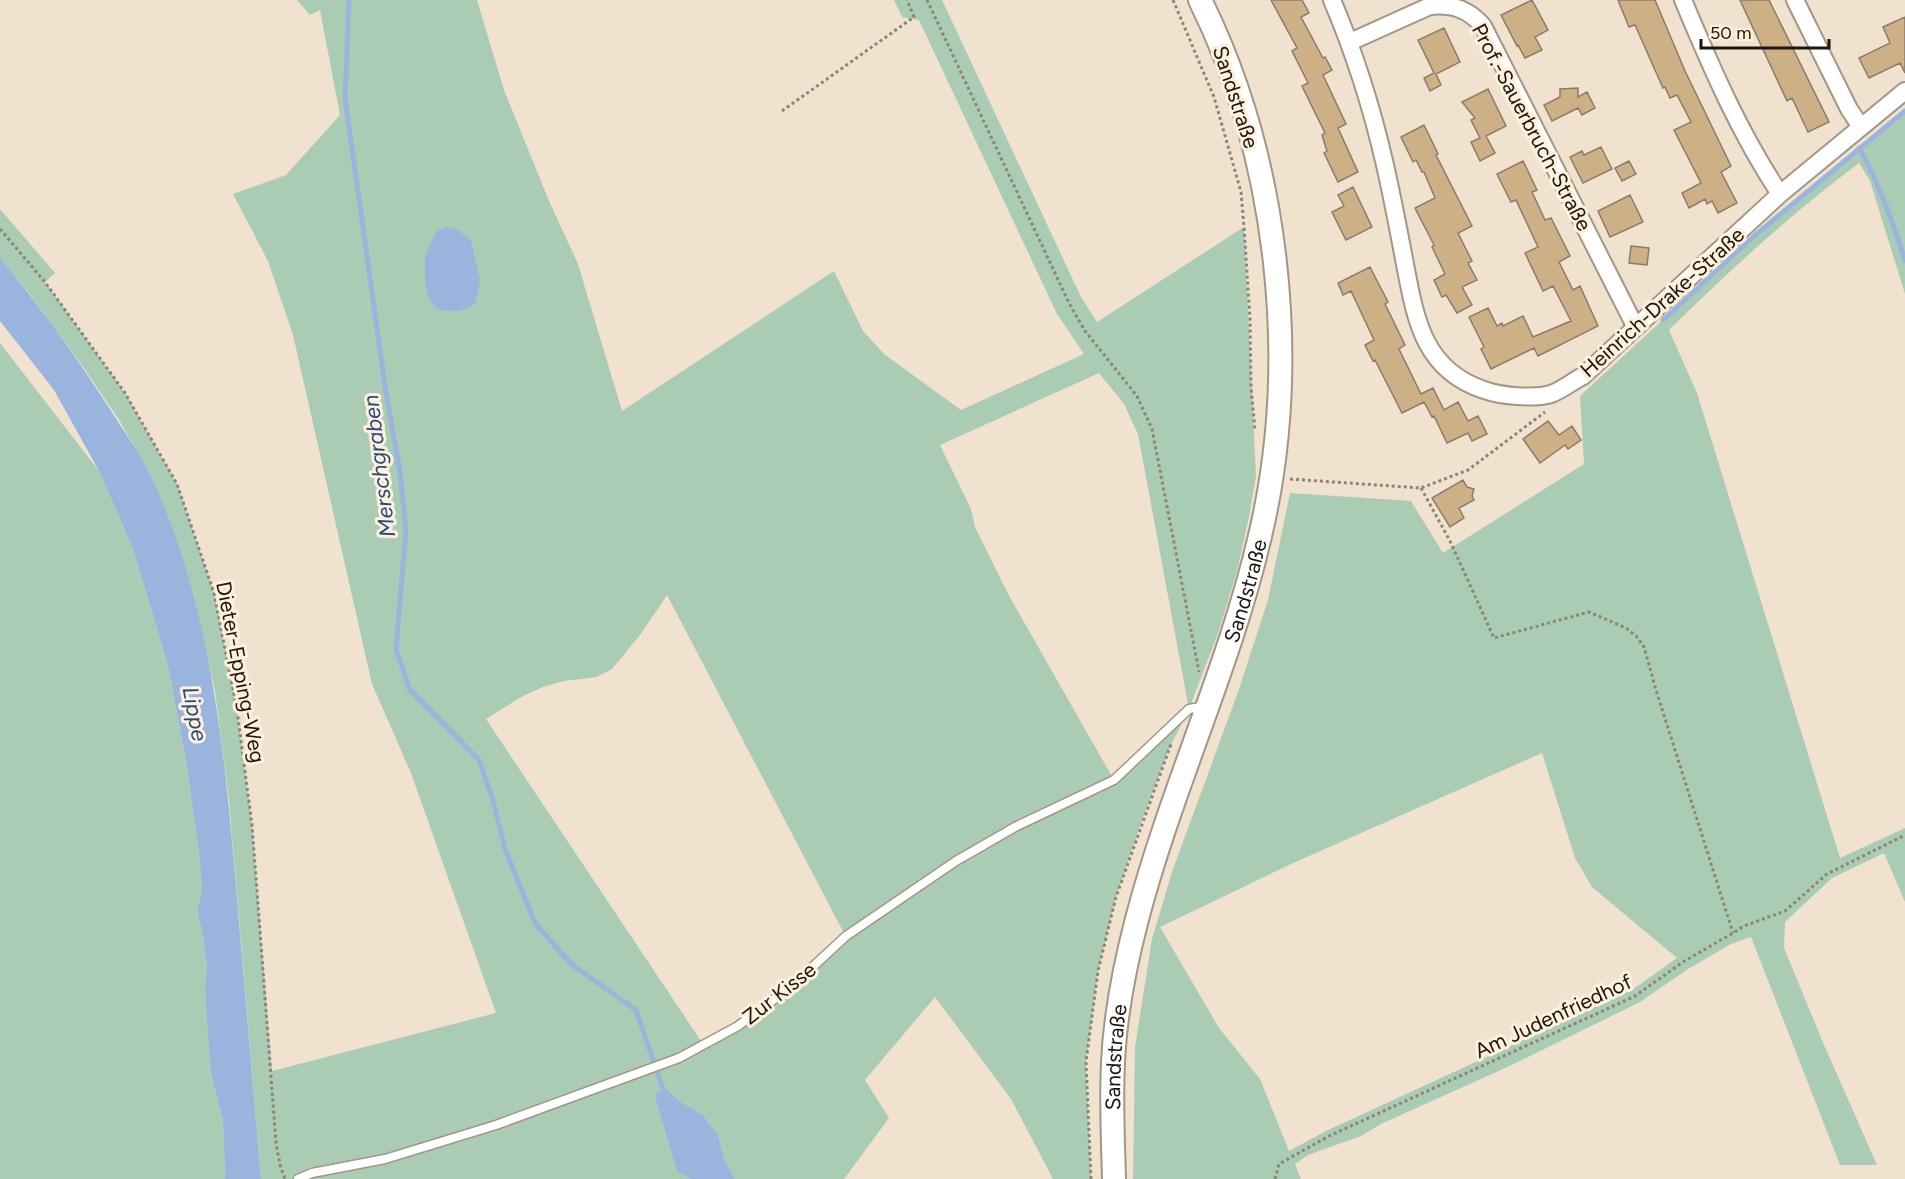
<svg xmlns="http://www.w3.org/2000/svg" width="1905" height="1179" font-family="Figtree,sans-serif">
  <style>
    .green { fill: #aacbb4; fill-rule: evenodd }
    .water { fill: #99b5de }
    .lines { fill: none; stroke-linecap: round; stroke-linejoin: round }
    .stream { stroke: #99b5de; stroke-width: 5 }
    .building { fill: #cdb086; stroke: #897c6a; stroke-width: 1.5 }
    .lane-casing { stroke: #a39684; stroke-width: 11 }
    .street-casing { stroke: #a39684; stroke-width: 20 }
    .secondary-casing { stroke: #a39684; stroke-width: 26 }
    .path { stroke: #8e8476; stroke-width: 3; stroke-dasharray: 3 3; stroke-linecap: butt }
    .lane { stroke: #fff; stroke-width: 8 }
    .street { stroke: #fff; stroke-width: 16 }
    .secondary { stroke: #fff; stroke-width: 22 }
    .labels { text-anchor: middle; dominant-baseline: central; stroke-width: 6; stroke-linejoin: round; paint-order: stroke }
    .street-label { font-size: 21px; fill: #1b160f; stroke: #fef0db }
    .water-label { font-size: 22px; font-style: italic; fill: #24497c; stroke: #fef0db }
  </style>
  <rect width="100%" height="100%" fill="#f0e2ce"/>
  <path class="green" d="M 297,0 L 477,0 L 504,90 L 549,201 L 578,264 L 622,411 L 834,271 L 863,331 L 884,354 L 961,410 L 1084,354 L 1057,314 L 919,20 L 902,17 L 894,0 L 942,0 L 1081,297 L 1097,322 L 1244,227 L 1256,476 L 1249,517 L 1236,575 L 1218,633 L 1189,709 L 1169,749 L 1140,826 L 1116,897 L 1098,971 L 1086,1062 L 1091,1179 L 1053,1179 L 1011,1099 L 935,997 L 865,1080 L 889,1118 L 844,1179 L 735,1179 L 725,1161 L 718,1135 L 703,1115 L 679,1101 L 667,1089 L 654,1094 L 677,1170 L 691,1179 L 261,1179 L 229,800 L 215,691 L 193,594 L 173,530 L 148,470 L 119,420 L 86,371 L 29,293 L 0,258 L 0,209 L 55,273 L 45,282 L 125,393 L 177,484 L 214,593 L 237,710 L 252,825 L 272,1071 L 496,1013 L 411,773 L 372,684 L 293,335 L 268,261 L 233,194 L 286,175 L 340,115 L 320,10 L 310,15 ZM 1099,373 L 1124,404 L 1138,434 L 1189,709 L 1114,780 L 1008,594 L 975,527 L 971,509 L 940,445 ZM 667,595 L 846,937 L 738,1026 L 703,1044 L 486,719 L 523,696 L 543,687 L 564,681 L 596,677 L 612,669 L 640,635 Z
    M 1905,111 L 1905,294 L 1870,181 L 1859,163 C 1792,213 1729,271 1669,330 L 1697,393 L 1840,858 L 1905,828 L 1905,902 L 1884,853 L 1832,878 L 1785,922 L 1784,948 L 1824,1045 L 1877,1165 L 1840,1165 L 1751,937 L 1731,944 L 1688,969 L 1640,1002 L 1514,1064 L 1381,1124 L 1361,1136 L 1308,1155 L 1295,1164 L 1301,1179 L 1133,1179 L 1135,1047 L 1152,939 L 1172,872 L 1238,692 L 1268,600 L 1290,493 L 1411,501 L 1443,553 L 1584,464 L 1580,396 L 1754,236 ZM 1542,753 L 1575,858 L 1592,887 L 1677,958 L 1632,990 L 1326,1131 L 1289,1151 L 1260,1079 L 1219,1028 L 1160,927 L 1291,864 Z
    M 0,343 L 99,471 L 133,549 L 167,662 L 186,760 L 199,854 L 202,890 L 197,910 L 203,937 L 207,966 L 205,986 L 207,1025 L 211,1074 L 223,1121 L 225,1179 L 0,1179 Z"/>
  <path class="water" d="M 445,227 L 458,230 L 471,241 L 480,280 L 475,304 L 460,311 L 439,310 L 429,299 L 425,282 L 425,256 L 436,232 Z
    M 0,258 C 42,308 80,362 115,417 C 126,435 140,453 149,472 C 212,605 225,755 237,899 C 245,992 253,1086 261,1179 L 225,1179 L 223,1121 L 211,1074 L 207,1025 L 205,986 L 207,966 L 203,937 L 197,910 L 202,890 L 199,854 L 186,760 L 167,662 L 133,549 L 99,471 L 54,390 L 0,321 Z
    M 667,1089 L 679,1101 L 703,1115 L 718,1135 L 725,1161 L 735,1179 L 691,1179 L 677,1171 L 654,1094 Z"/>
  <g class="lines">
    <path class="stream" d="M 349,0 L 345,98 L 385,386 L 400,472 L 406,529 L 396,649 L 410,690 L 479,760 L 493,801 L 505,849 L 535,923 L 571,964 L 636,1010 L 665,1095
      M 1859,148 C 1879,183 1893,222 1905,261
      M 1663,320 L 1754,236 L 1905,111"/>
  </g>
  <path class="building" d="M 1271,0 L 1302,0 L 1309,13 L 1301,17 L 1323,58 L 1325,57 L 1332,70 L 1323,75 L 1346,124 L 1338,128 L 1358,172 L 1338,182 L 1324,153 L 1327,151 L 1322,135 L 1325,133 L 1302,86 L 1308,83 L 1292,51 L 1297,48 Z
    M 1532,0 L 1548,30 L 1535,37 L 1542,50 L 1525,58 L 1518,45 L 1517,46 L 1501,15 Z
    M 1618,0 L 1655,0 L 1685,71 L 1731,166 L 1721,172 L 1737,203 L 1718,213 L 1712,201 L 1707,204 L 1705,199 L 1689,208 L 1682,193 L 1701,183 L 1674,130 L 1691,122 L 1677,95 L 1670,98 L 1665,87 L 1663,88 L 1635,25 L 1629,27 Z
    M 1740,0 L 1769,0 L 1829,122 L 1808,132 L 1792,98 L 1787,101 Z
    M 1905,17 L 1905,73 L 1900,63 L 1869,78 L 1859,58 L 1890,43 L 1883,27 Z
    M 1444,28 L 1460,62 L 1436,74 L 1441,85 L 1430,91 L 1424,78 L 1434,73 L 1418,40 Z
    M 1578,88 L 1578,97 L 1587,92 L 1595,108 L 1582,115 L 1578,108 L 1552,121 L 1544,105 L 1560,97 L 1560,89 Z
    M 1488,89 L 1506,126 L 1486,136 L 1495,153 L 1480,161 L 1471,142 L 1480,138 L 1471,120 L 1475,118 L 1462,102 Z
    M 1424,125 L 1438,154 L 1436,155 L 1472,226 L 1458,233 L 1472,261 L 1468,263 L 1477,280 L 1462,287 L 1472,305 L 1457,313 L 1446,295 L 1442,297 L 1434,280 L 1445,274 L 1432,247 L 1434,245 L 1415,208 L 1435,198 L 1424,172 L 1422,172 L 1416,160 L 1413,162 L 1401,137 Z
    M 1601,147 L 1612,169 L 1583,183 L 1570,157 L 1582,151 L 1584,155 Z
    M 1523,161 L 1537,190 L 1532,192 L 1545,220 L 1551,218 L 1570,256 L 1559,262 L 1573,290 L 1580,286 L 1598,326 L 1538,356 L 1534,348 L 1491,369 L 1481,349 L 1484,347 L 1469,317 L 1488,308 L 1497,326 L 1502,323 L 1503,326 L 1523,316 L 1533,337 L 1571,321 L 1553,286 L 1543,291 L 1525,253 L 1538,247 L 1516,200 L 1511,202 L 1497,174 Z
    M 1629,161 L 1636,174 L 1622,181 L 1615,168 Z
    M 1353,187 L 1372,227 L 1346,240 L 1332,212 L 1344,206 L 1338,195 Z
    M 1630,195 L 1643,222 L 1610,237 L 1598,211 Z
    M 1631,246 L 1649,248 L 1647,265 L 1629,263 Z
    M 1370,267 L 1388,302 L 1385,304 L 1405,345 L 1399,349 L 1421,394 L 1433,388 L 1444,410 L 1458,402 L 1468,421 L 1478,416 L 1487,434 L 1472,441 L 1468,433 L 1447,443 L 1434,416 L 1432,417 L 1424,402 L 1402,413 L 1375,360 L 1373,361 L 1365,345 L 1374,340 L 1351,291 L 1343,295 L 1338,283 Z
    M 1548,421 L 1559,435 L 1572,426 L 1581,440 L 1568,449 L 1565,445 L 1540,463 L 1523,439 Z
    M 1463,480 L 1467,487 L 1474,489 L 1472,496 L 1474,500 L 1459,508 L 1464,518 L 1450,527 L 1432,498 Z"/>
  <g class="lines">
    <g class="lane-casing">
      <path id="lane" d="M 298,1179 L 312,1173 L 385,1159 L 496,1125 L 679,1058 L 738,1026 L 792,986 L 846,936 L 956,861 L 1015,827 L 1114,780 L 1189,709 L 1206,706"/>
    </g>
    <g class="street-casing">
      <path id="street" d="M 1332,0 C 1355,54 1372,108 1385,165 C 1392,196 1398,227 1404,259 C 1415,315 1421,369 1484,390 C 1501,396 1533,399 1551,394 C 1562,390 1573,381 1583,376 L 1780,194 L 1905,91
        M 1683,0 C 1711,67 1740,134 1780,194
        M 1795,0 L 1849,109 L 1861,127
        M 1350,42 L 1430,6 C 1453,4 1468,9 1483,26 L 1635,326"/>
    </g>
    <g class="secondary-casing">
      <g id="secondary">
        <path id="s1" d="M 1114,1179 C 1113,1140 1111,1102 1113,1063 C 1115,1015 1125,965 1137,919 C 1171,789 1230,666 1260,536 C 1301,363 1279,159 1200,0"/>
      </g>
    </g>
    <path class="path" d="M 927,0 L 1069,303 L 1085,331 L 1137,396 L 1152,429 L 1199,672
      M 1173,0 L 1214,97 L 1241,192 L 1244,227 L 1250,319 L 1251,387 L 1255,430
      M 782,111 L 914,17 L 907,0
      M 0,229 L 45,282 L 125,393 L 177,484 L 214,593 L 237,710 L 252,825 L 276,1143 L 280,1165 L 285,1179
      M 1290,479 L 1421,488 L 1468,470 L 1545,412
      M 1421,488 L 1450,541 L 1494,638 L 1589,612 L 1626,628 L 1637,637 L 1644,647 L 1656,690 L 1733,933
      M 1091,1179 L 1086,1062 L 1098,971 L 1116,897 L 1171,744
      M 1275,1179 L 1279,1164 L 1329,1136 L 1635,996 L 1683,962 L 1733,933 L 1744,926 L 1785,911 L 1827,874 L 1905,835"/>
    <use href="#lane" class="lane"/>
    <use href="#street" class="street"/>
    <use href="#secondary" class="secondary"/>
  </g>
  <g class="labels">
    <g class="street-label">
      <text transform="translate(1236 97) rotate(72)">Sandstraße</text>
      <text transform="translate(1532 127) rotate(62)">Prof.-Sauerbruch-Straße</text>
      <text transform="translate(1662 302) rotate(-42)">Heinrich-Drake-Straße</text>
      <text stroke="none"><textPath href="#s1" startOffset="608">Sandstraße</textPath></text>
      <text transform="translate(241 672) rotate(79)">Dieter-Epping-Weg</text>
      <text transform="translate(779 993) rotate(-38)">Zur Kisse</text>
      <text transform="translate(1553 1016) rotate(-25)">Am Judenfriedhof</text>
      <text stroke="none"><textPath href="#s1" startOffset="122">Sandstraße</textPath></text>
    </g>
    <g class="water-label">
      <text transform="translate(379 466) rotate(-97)">Merschgraben</text>
      <text transform="translate(195 714) rotate(79)">Lippe</text>
    </g>
  </g>
  <path d="M1701 39v9h128v-9" fill="none" stroke="#1b160f" stroke-width="3"/>
  <text x="1710" y="39" font-size="18" fill="#1b160f" stroke="#fef0db" stroke-width="4.5" paint-order="stroke">50 m</text>
</svg>
